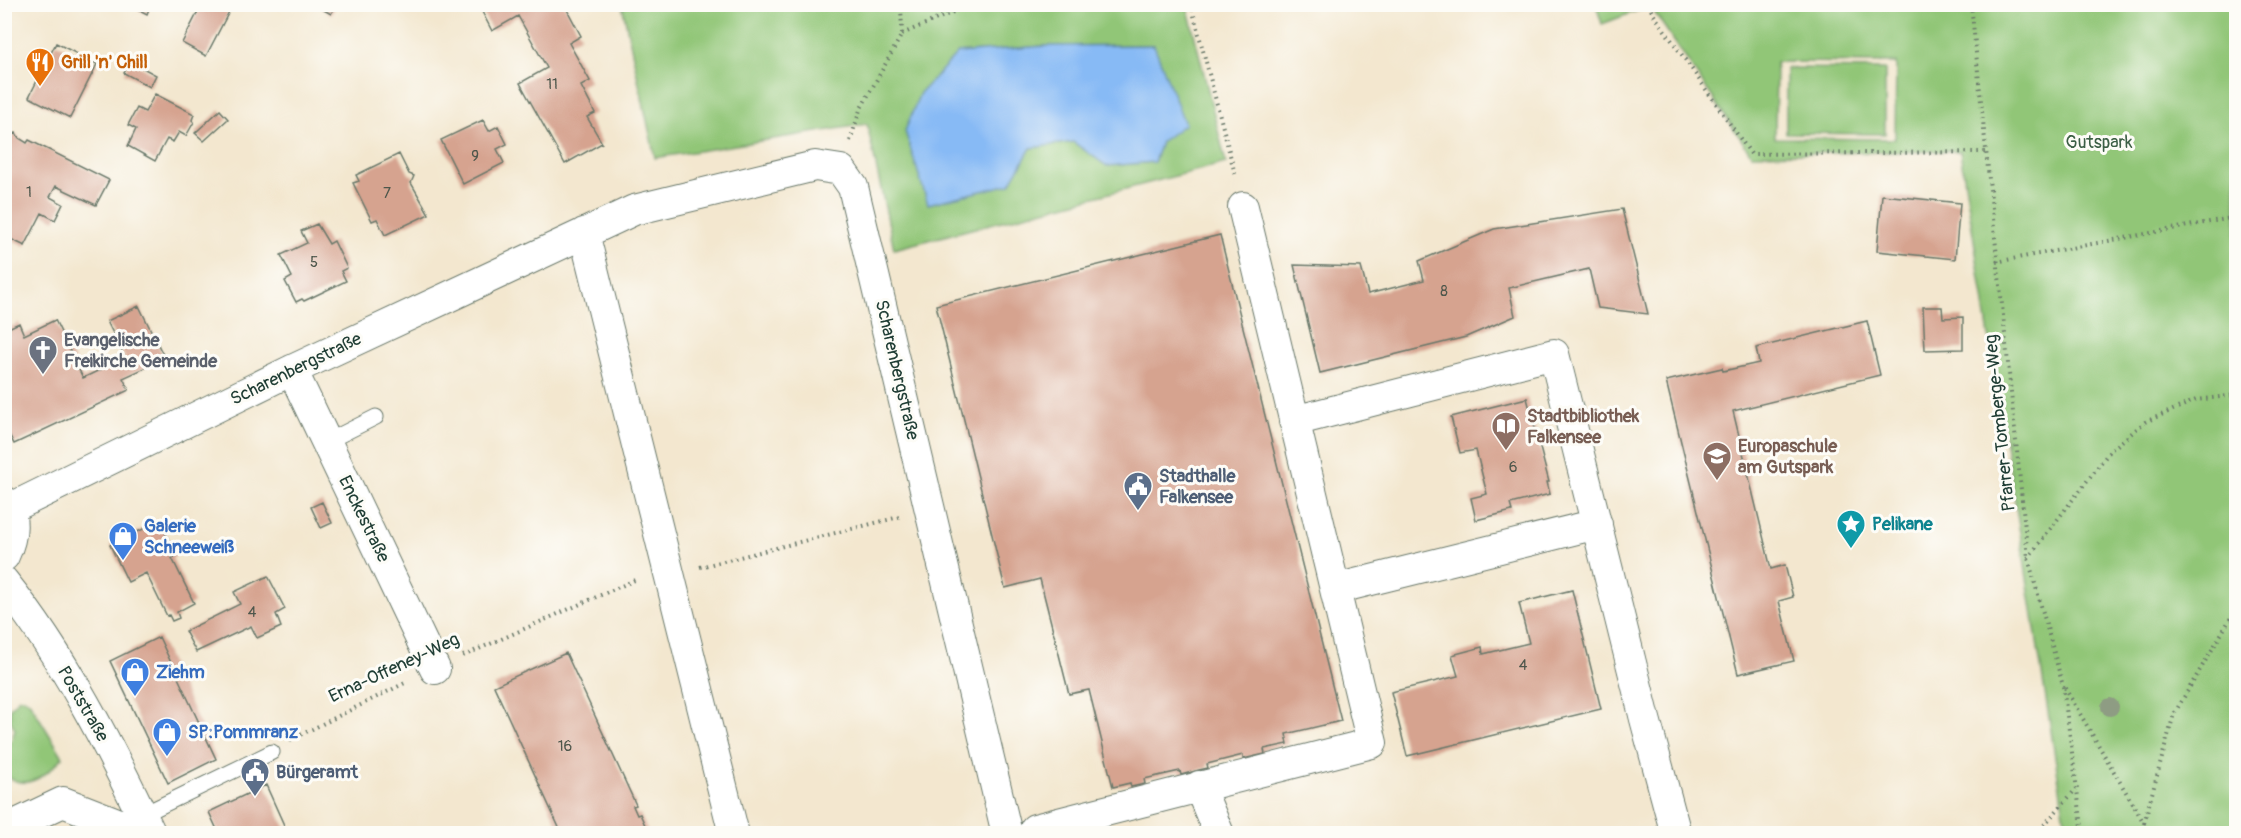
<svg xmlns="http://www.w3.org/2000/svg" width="2241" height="838" font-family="Pangolin,sans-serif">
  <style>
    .green { fill: #91c677; stroke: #588256; stroke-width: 1.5; fill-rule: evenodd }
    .water { fill: #87baf5; stroke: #537c94; stroke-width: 1.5 }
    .building { fill: #d6a38f }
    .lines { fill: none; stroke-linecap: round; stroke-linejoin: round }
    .lane-casing { stroke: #69786a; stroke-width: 17 }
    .street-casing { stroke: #69786a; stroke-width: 32 }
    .path { stroke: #69786a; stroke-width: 4; stroke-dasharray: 1.5 4.5; stroke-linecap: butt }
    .lane { stroke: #fff; stroke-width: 15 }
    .street { stroke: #fff; stroke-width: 30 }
    .tree { fill: #8e9c83 }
    .labels { text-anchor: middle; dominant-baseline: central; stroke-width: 6; stroke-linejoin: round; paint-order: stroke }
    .number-label { font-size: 15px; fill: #4d564b }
    .food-label { font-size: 18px; font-weight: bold; fill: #c56008; stroke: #fdfcf7; text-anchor: start }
    .park-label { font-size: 18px; fill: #3c5f45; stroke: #fdfcf7 }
    .worship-label { font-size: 18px; font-weight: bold; fill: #5b616d; stroke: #fdfcf7; text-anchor: start }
    .street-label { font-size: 18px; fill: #1f3d34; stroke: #fdfcf7 }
    .education-label { font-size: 18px; font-weight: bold; fill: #785e54; stroke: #fdfcf7; text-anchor: start }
    .service-label { font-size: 18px; font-weight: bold; fill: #4e5e75; stroke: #fdfcf7; text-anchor: start }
    .culture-label { font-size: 18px; font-weight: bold; fill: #0d838f; stroke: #fdfcf7; text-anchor: start }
    .shop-label { font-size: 18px; font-weight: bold; fill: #366cbe; stroke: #fdfcf7; text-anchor: start }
  </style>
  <rect width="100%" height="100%" fill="#fdfcf7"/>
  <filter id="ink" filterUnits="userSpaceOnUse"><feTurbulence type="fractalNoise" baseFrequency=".0167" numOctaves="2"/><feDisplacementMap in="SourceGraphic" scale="12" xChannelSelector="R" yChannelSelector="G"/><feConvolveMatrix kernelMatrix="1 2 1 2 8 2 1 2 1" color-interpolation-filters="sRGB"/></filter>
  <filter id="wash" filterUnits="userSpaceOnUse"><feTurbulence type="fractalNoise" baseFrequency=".008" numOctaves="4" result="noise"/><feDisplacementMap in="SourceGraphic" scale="24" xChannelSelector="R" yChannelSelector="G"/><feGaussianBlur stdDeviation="1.35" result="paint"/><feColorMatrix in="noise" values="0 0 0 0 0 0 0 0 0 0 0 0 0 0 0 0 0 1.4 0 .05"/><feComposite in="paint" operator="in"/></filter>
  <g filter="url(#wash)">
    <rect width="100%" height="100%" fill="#f3e7cf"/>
    <path class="green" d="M 622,5 L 1187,5 L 1226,163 L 894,249 L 867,124 L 655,158 ZM 1154,45 L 1161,142 L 1154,162 L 1107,166 L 1073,142 L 1030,148 L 958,53 L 1044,46 Z
      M 1596,5 L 2236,5 L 2236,833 L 2067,833 L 1960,151 L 1751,154 L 1650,6 L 1602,24 ZM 1776,62 L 1896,63 L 1895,139 L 1775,138 Z
      M 1786,68 L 1885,69 L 1885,134 L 1786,133 Z
      M 19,698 L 24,698 L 29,701 L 63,757 C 52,769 35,787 16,781 C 12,780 7,778 5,773 C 0,757 12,744 15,729 L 10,720 L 10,708 Z"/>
    <path class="water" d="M 1154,45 L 1185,124 L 1161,142 L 1154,162 L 1107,166 L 1073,142 L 1031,148 L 1010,184 L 928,204 L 905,131 L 920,93 L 958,53 L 1044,46 Z"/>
    <g id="blocks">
      <path class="building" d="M 128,4 L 151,4 L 147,14 Z
        M 202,4 L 233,4 L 206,56 L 182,43 Z
        M 313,4 L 337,4 L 331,14 Z
        M 478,4 L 564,4 L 581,36 L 569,43 L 590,81 L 581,86 L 595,113 L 587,117 L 602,143 L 565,164 L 520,83 L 547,68 L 518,16 L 492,31 Z
        M 56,43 L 97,64 L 70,118 L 29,97 Z
        M 130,61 L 156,75 L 150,87 L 124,73 Z
        M 155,94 L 194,114 L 192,120 L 194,122 L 186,136 L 179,132 L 173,142 L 167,139 L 155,161 L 128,146 L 136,129 L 128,125 L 137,108 L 145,112 Z
        M 220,110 L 228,119 L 204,141 L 195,133 Z
        M 483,120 L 489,131 L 498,126 L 507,144 L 497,149 L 504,163 L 463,184 L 441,140 Z
        M 16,133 L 19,138 L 27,143 L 29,140 L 109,180 L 96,205 L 56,186 L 50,197 L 63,204 L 55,220 L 42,213 L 25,246 L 4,236 L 4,153 L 7,150 L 4,138 Z
        M 399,154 L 409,174 L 414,176 L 411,183 L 429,214 L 385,235 L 377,219 L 372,221 L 353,183 L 359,181 L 356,175 Z
        M 1882,195 L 1960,203 L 1955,259 L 1877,251 Z
        M 1622,209 L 1648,314 L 1598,308 L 1589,269 L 1509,288 L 1515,316 L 1466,337 L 1320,373 L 1294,265 L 1361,267 L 1368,294 L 1424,280 L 1419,261 L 1494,229 Z
        M 317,224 L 329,244 L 334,241 L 347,268 L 341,271 L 346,281 L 304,301 L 302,299 L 296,302 L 285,281 L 292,277 L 281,255 L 307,243 L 301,231 Z
        M 1220,235 L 1341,721 L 1286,734 L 1288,744 L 1264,749 L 1265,754 L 1243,759 L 1243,755 L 1207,764 L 1208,768 L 1199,770 L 1181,775 L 1180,771 L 1144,779 L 1145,784 L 1131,787 L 1130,783 L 1113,787 L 1089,690 L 1069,694 L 1040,579 L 1005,588 L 936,305 Z
        M 139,306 L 165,359 L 123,378 L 129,390 L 14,444 L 4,424 L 4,330 L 19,323 L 24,335 L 55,320 L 83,378 L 125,358 L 107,321 Z
        M 1923,307 L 1942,307 L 1943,318 L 1963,317 L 1963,349 L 1925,350 Z
        M 1867,321 L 1880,375 L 1733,411 L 1771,569 L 1785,565 L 1793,597 L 1779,601 L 1794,661 L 1738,674 L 1666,381 L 1722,368 L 1723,371 L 1759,363 L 1756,348 Z
        M 1527,398 L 1549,482 L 1547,482 L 1550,494 L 1510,504 L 1512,511 L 1476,520 L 1471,498 L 1487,494 L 1476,450 L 1460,453 L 1451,417 Z
        M 322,502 L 332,523 L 321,528 L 311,507 Z
        M 160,521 L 176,556 L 172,558 L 194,603 L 177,612 L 179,618 L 172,621 L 169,615 L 167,616 L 146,573 L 128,582 L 110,545 Z
        M 268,576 L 285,609 L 276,614 L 281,627 L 257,638 L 251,626 L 196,652 L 185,631 L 240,604 L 234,592 Z
        M 1572,590 L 1601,709 L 1407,756 L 1391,692 L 1458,676 L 1452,655 L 1482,647 L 1483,654 L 1529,643 L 1519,603 Z
        M 159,637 L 216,759 L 168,783 L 110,661 Z
        M 566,653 L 636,805 L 633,806 L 637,815 L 640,814 L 649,834 L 562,834 L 494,686 Z
        M 266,785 L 288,834 L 219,834 L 209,812 Z"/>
    </g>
  </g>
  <g filter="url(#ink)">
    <use href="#blocks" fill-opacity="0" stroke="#69786a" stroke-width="1.5"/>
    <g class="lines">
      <g class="lane-casing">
        <path id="lane" d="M 326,442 L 376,417
          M 142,815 L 272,752"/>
      </g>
      <g class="street-casing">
        <path id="street" d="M 584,233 L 734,834
          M 292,370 L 435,669
          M 1294,421 L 1554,354 L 1645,719 L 1676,834
          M 4,501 C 16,519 13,537 4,556
          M 9,509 L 292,370 L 634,210 L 815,166 L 841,170 L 853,187 L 1007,834
          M 4,582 C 64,657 110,747 151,834
          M 1335,589 L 1597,524
          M 1199,786 L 1219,834
          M 1035,829 L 1372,743 L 1243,207
          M 4,830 L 63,802 L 122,825"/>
      </g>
      <path class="path" d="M 1191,4 L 1236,178
        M 1649,4 L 1652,12 L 1751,154 L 1986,152
        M 1971,4 L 2028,558 L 2063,686 L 2083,834
        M 902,34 L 972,4
        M 850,141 L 860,110 L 902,34 L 901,4
        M 1996,262 L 2236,217
        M 2028,558 L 2110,451 L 2145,422 L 2196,400 L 2236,395
        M 700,567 L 899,517
        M 463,656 L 637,579
        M 2065,688 L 2144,823 L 2139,834
        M 290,740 L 407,682
        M 2036,834 L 2076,789
        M 2147,834 L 2144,823 L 2174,714 L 2236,609"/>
      <use href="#lane" class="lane"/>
      <use href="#street" class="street"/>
    </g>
    <circle class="tree" cx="2110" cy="707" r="9"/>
  </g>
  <defs>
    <g id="restaurant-pin" transform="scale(1.5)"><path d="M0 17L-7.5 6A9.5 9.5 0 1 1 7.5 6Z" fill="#e8710a" stroke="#fdfcf7"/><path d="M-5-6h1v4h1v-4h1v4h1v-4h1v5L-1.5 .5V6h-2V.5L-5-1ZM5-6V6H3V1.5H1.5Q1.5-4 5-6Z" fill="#fff"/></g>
    <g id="church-pin" transform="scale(1.5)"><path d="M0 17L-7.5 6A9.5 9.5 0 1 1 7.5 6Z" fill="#6b7280" stroke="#fdfcf7"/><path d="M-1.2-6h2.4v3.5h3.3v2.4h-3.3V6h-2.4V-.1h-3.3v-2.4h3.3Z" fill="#fff"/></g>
    <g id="library-pin" transform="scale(1.5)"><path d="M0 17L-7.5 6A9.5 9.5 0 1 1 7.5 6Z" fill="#8d6e63" stroke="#fdfcf7"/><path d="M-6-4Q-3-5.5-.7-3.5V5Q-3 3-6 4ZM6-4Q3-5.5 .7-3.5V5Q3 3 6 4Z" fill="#fff"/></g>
    <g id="school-pin" transform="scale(1.5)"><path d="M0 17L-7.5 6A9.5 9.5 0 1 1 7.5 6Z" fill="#8d6e63" stroke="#fdfcf7"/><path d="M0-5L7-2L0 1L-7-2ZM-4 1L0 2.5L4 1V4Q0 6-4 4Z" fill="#fff"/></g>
    <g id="civic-pin" transform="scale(1.5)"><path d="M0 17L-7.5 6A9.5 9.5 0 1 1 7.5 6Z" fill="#5c6f8a" stroke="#fdfcf7"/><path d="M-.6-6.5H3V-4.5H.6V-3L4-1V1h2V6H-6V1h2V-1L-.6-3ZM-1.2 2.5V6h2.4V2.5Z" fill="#fff"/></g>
    <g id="sight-pin" transform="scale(1.5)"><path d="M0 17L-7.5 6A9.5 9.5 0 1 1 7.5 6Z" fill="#0f9aa8" stroke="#fdfcf7"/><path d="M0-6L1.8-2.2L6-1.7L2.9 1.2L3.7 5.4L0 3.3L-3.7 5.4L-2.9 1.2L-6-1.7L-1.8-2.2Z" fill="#fff"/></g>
    <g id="shop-pin" transform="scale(1.5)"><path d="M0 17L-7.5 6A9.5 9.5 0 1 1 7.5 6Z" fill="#3f7fe0" stroke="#fdfcf7"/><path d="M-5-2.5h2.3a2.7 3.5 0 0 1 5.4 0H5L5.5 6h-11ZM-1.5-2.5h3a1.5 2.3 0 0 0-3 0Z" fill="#fff"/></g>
  </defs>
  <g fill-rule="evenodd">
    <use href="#restaurant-pin" x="40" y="62"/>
    <use href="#church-pin" x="43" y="350"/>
    <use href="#library-pin" x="1506" y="426"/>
    <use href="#school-pin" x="1717" y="456"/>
    <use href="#civic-pin" x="1138" y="486"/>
    <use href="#sight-pin" x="1851" y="524"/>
    <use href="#shop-pin" x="123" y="536"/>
    <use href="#shop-pin" x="135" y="672"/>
    <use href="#shop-pin" x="167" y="732"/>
    <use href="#civic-pin" x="255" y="772"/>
  </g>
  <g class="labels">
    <g class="number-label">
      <text x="552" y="84">11</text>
      <text x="475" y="156">9</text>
      <text x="29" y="192">1</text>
      <text x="387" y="193">7</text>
      <text x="314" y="262">5</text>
      <text x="1444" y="291">8</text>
      <text x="1513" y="467">6</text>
      <text x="252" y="612">4</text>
      <text x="1523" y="665">4</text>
      <text x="565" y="746">16</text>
    </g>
    <g class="food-label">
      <text x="61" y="62">Grill 'n' Chill</text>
    </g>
    <g class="park-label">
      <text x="2099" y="142">Gutspark</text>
    </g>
    <g class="worship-label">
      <text x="64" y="340">Evangelische<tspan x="64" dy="21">Freikirche Gemeinde</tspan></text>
    </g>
    <g class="street-label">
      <text transform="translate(296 369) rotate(-26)">Scharenbergstraße</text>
      <text transform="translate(897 370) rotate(77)">Scharenbergstraße</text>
      <text transform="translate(2000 423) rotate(-96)">Pfarrer-Tomberge-Weg</text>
      <text transform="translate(364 519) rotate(64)">Enckestraße</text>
      <text transform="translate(394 668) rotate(-25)">Erna-Offeney-Weg</text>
      <text transform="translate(83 704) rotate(60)">Poststraße</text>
    </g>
    <g class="education-label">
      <text x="1527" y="416">Stadtbibliothek<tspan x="1527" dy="21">Falkensee</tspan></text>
      <text x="1738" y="446">Europaschule<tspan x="1738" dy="21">am Gutspark</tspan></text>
    </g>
    <g class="service-label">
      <text x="1159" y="476">Stadthalle<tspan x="1159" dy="21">Falkensee</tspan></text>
      <text x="276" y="772">Bürgeramt</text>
    </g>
    <g class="culture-label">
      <text x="1872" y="524">Pelikane</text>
    </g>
    <g class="shop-label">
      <text x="144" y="526">Galerie<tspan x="144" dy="21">Schneeweiß</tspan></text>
      <text x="156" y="672">Ziehm</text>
      <text x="188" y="732">SP:Pommranz</text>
    </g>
  </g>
  <rect width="2241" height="838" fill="none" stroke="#fdfcf7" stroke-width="24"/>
</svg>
